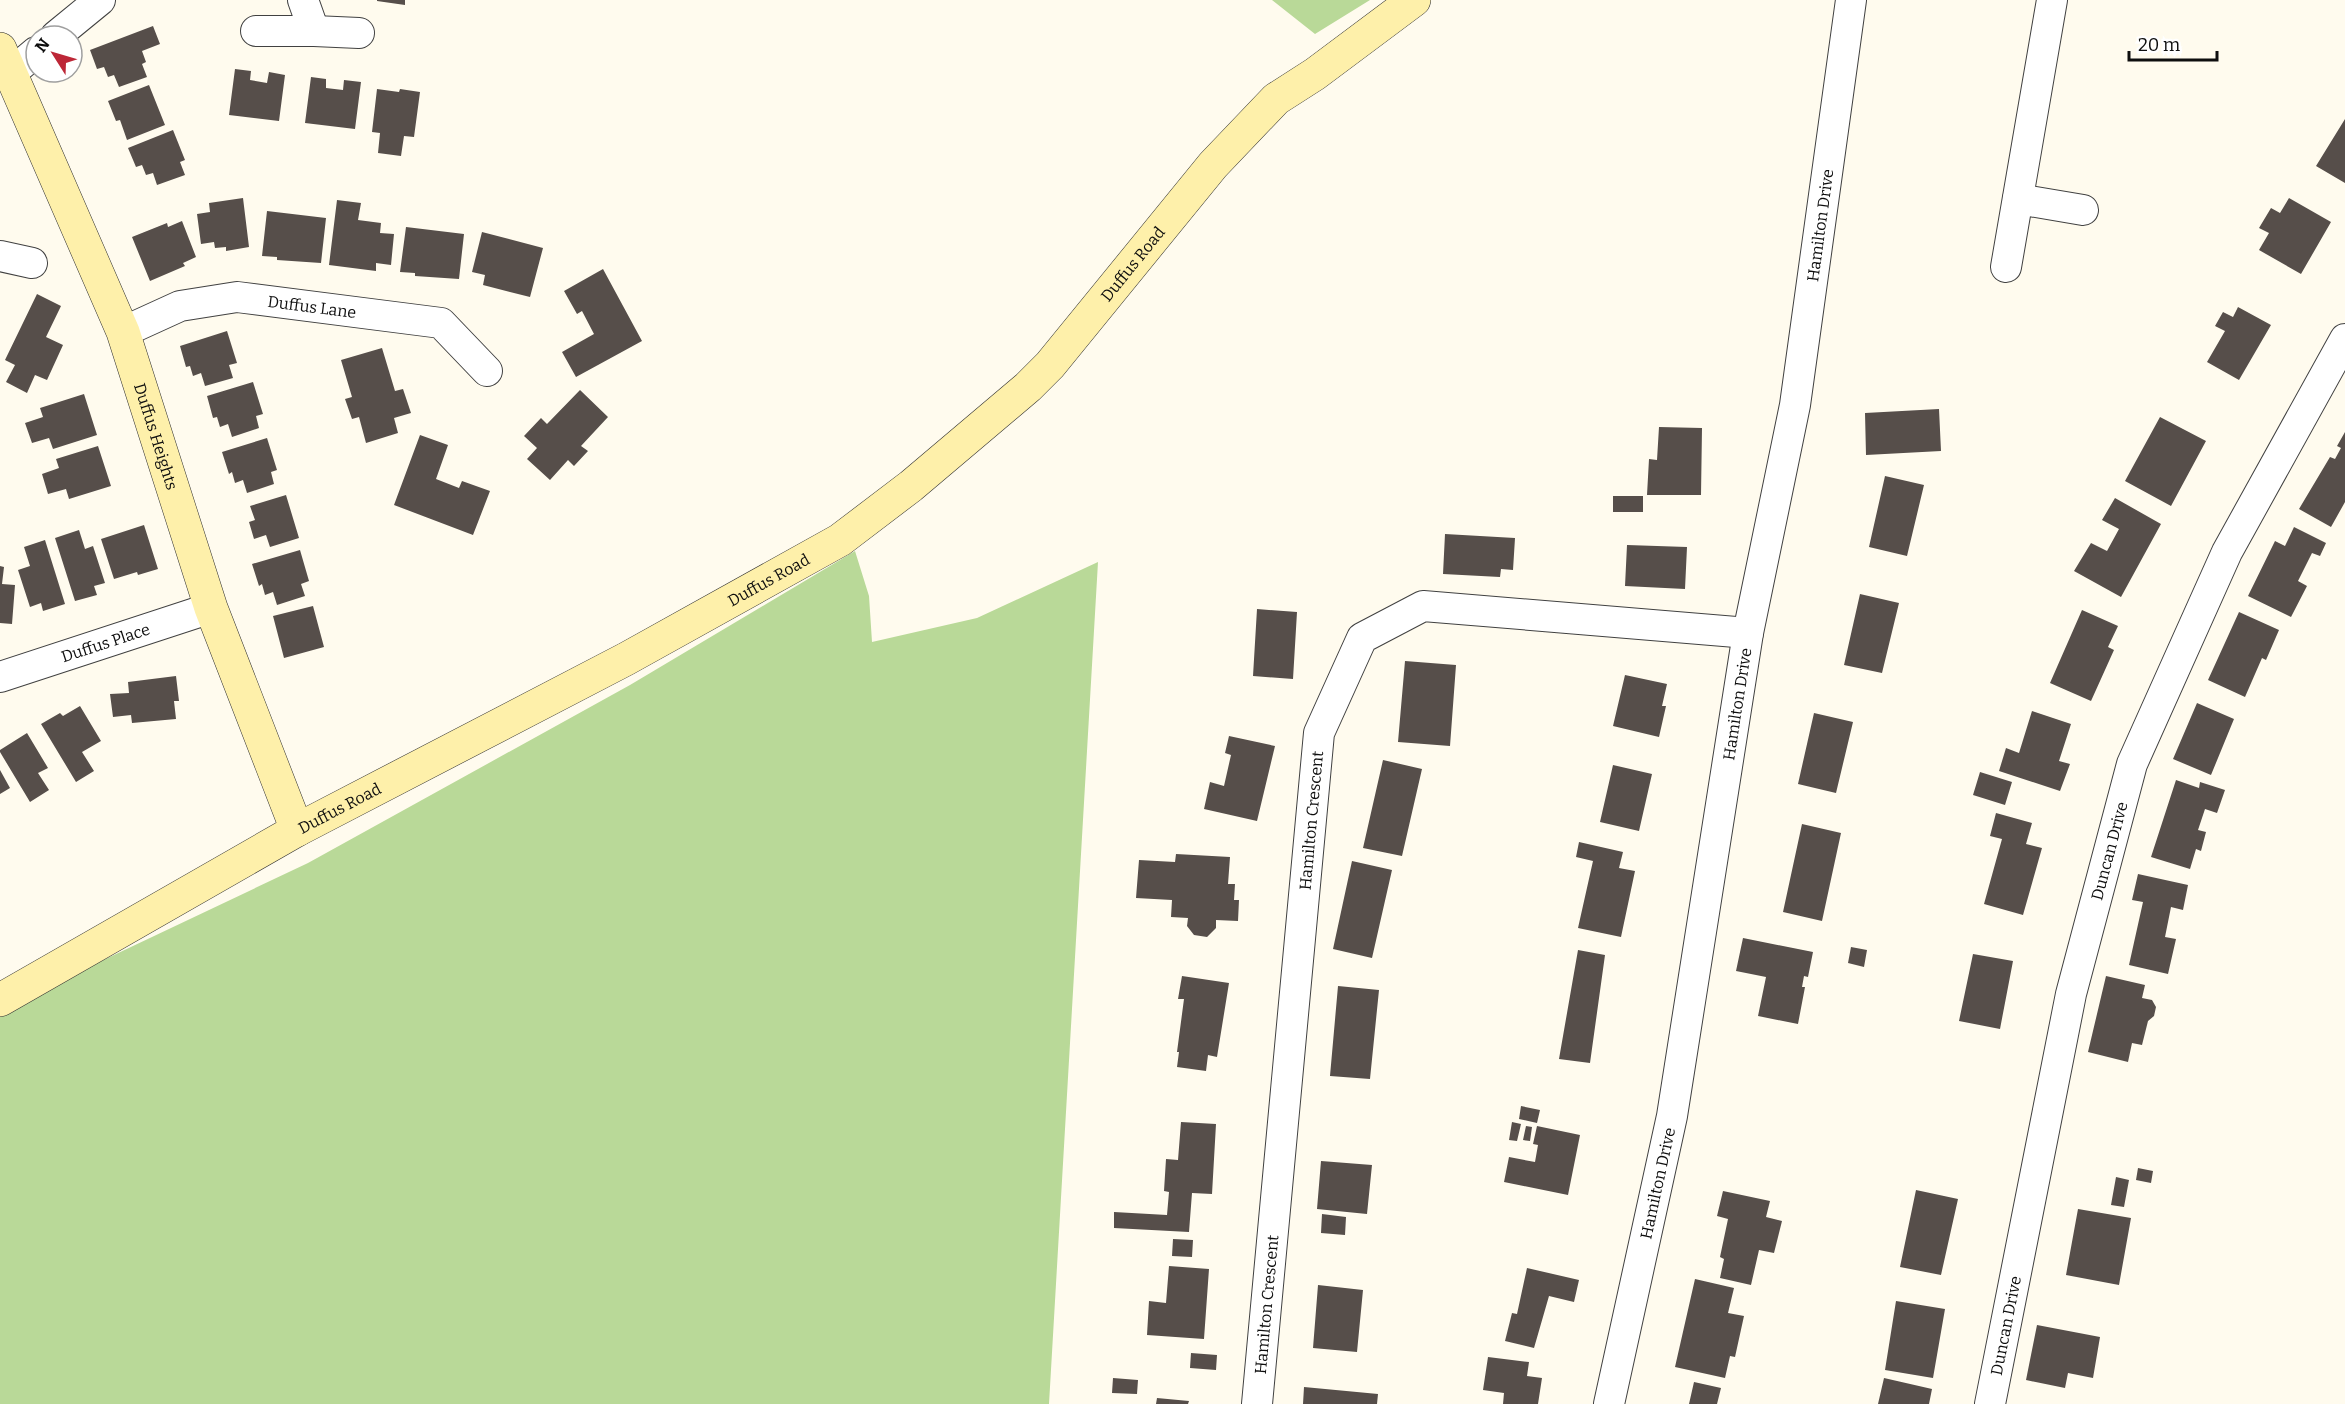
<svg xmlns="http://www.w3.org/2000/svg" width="2345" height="1404" font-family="Bitter,serif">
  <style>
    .forest { fill: #b9d998 }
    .building { fill: #564e4a }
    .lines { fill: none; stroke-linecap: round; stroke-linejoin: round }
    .street-casing { stroke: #414141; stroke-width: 32 }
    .secondary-casing { stroke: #303030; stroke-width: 34 }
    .street { stroke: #fff; stroke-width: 30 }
    .secondary { stroke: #fef0aa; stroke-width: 33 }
    .labels { text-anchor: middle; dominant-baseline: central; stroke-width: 6; stroke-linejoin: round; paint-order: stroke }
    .street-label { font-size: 16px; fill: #0e0e0e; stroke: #fff }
  </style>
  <rect width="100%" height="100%" fill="#fffbee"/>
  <path class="forest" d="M 1272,0 L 1370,0 L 1315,34 Z
    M 855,551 L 869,596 L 872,642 L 977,618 L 1098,562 L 1049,1404 L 0,1404 L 0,1009 L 308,863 L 630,685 Z"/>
  <path class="building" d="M 377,0 L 405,0 L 405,5 L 377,1 Z
    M 153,26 L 160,44 L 142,51 L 146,62 L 142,64 L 147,77 L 119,87 L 114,75 L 108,77 L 104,67 L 97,69 L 90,50 Z
    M 235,69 L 251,71 L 250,80 L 267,83 L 269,72 L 285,75 L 279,121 L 229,115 Z
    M 311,77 L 326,79 L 326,88 L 343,90 L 344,80 L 361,82 L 355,129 L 305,123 Z
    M 149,85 L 165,125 L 127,140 L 120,120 L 116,121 L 108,101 Z
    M 377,89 L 399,92 L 400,89 L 420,92 L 414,137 L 404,136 L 401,156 L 378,153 L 380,133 L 372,132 Z
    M 2345,119 L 2345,183 L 2316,166 Z
    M 173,130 L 185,160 L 180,162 L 185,175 L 157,185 L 153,173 L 146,175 L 142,165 L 136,167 L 128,148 Z
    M 243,198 L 249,247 L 226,251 L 226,247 L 215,248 L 214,242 L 201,244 L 197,214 L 210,212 L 209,203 Z
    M 2289,198 L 2331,222 L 2301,274 L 2259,250 L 2269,233 L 2259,228 L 2271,208 L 2280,213 Z
    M 337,200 L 361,203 L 358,220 L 381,223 L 380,233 L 394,234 L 391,265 L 376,263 L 376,271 L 329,265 Z
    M 267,211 L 326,218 L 321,263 L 277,260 L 277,257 L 262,256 Z
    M 182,221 L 196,257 L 183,263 L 185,266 L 150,281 L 132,237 L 167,223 L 168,227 Z
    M 406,227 L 464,234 L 459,279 L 415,276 L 415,273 L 400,272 Z
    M 482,232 L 543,248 L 530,297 L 483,285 L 485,275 L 472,272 Z
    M 603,269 L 642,341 L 576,377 L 562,352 L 594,334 L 582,311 L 577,314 L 564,291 Z
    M 37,294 L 61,306 L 46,337 L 63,345 L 47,380 L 35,375 L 27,393 L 6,382 L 15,365 L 5,360 Z
    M 2238,307 L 2271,325 L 2239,380 L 2207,362 L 2225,331 L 2215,326 L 2223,312 L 2233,317 Z
    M 227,331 L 237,363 L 229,365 L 233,378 L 205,386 L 201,373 L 193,376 L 190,366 L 186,367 L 180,346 Z
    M 382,348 L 395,391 L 403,389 L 411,413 L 394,418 L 398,433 L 366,443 L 359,417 L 352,419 L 345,399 L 352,397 L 341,360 Z
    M 253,382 L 263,414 L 256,416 L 259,428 L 232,437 L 228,424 L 220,427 L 217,417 L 213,418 L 207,396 Z
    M 580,390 L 608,417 L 581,446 L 588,451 L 574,466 L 568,460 L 550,480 L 527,459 L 537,448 L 524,436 L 541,418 L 547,424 Z
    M 84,394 L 97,435 L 53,449 L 49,438 L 32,443 L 25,423 L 43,417 L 40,408 Z
    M 1939,409 L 1941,451 L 1866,455 L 1865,413 Z
    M 2160,417 L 2206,441 L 2171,506 L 2125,481 Z
    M 1659,427 L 1702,428 L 1701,495 L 1647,495 L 1649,459 L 1657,460 Z
    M 2345,432 L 2345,502 L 2331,527 L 2299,509 L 2330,457 L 2335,459 L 2341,448 L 2337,446 Z
    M 420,435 L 448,445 L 436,479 L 459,488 L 462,481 L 490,491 L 473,535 L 394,505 Z
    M 267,438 L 277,470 L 271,472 L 274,484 L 247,493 L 243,480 L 235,483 L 232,472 L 229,474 L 222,452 Z
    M 98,446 L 111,486 L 69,499 L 66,489 L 48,494 L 42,474 L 59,468 L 56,459 Z
    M 1885,476 L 1924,485 L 1907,556 L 1869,547 Z
    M 286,495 L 299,538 L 270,547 L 266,535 L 254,539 L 249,522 L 255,520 L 250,506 Z
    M 1613,496 L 1643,496 L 1643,512 L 1613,512 Z
    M 2115,498 L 2161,524 L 2121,597 L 2074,571 L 2091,543 L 2107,551 L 2119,529 L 2102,520 Z
    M 144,525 L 158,569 L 138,575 L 137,572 L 114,579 L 101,539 Z
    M 2294,527 L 2326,543 L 2320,556 L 2312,553 L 2298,581 L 2307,586 L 2291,617 L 2248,596 L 2275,541 L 2285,546 Z
    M 79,530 L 85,549 L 93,546 L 105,583 L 94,586 L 97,595 L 75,601 L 55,538 Z
    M 1445,534 L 1515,538 L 1513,570 L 1501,569 L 1500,577 L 1443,574 Z
    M 45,540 L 65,604 L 43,611 L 41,603 L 30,607 L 18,570 L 30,566 L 24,547 Z
    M 1627,545 L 1687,547 L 1685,589 L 1625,586 Z
    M 300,550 L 309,581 L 301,584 L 305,596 L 277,605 L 273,592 L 265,595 L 262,584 L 259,586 L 252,564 Z
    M 0,566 L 4,567 L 2,584 L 15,585 L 12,624 L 0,623 Z
    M 1860,594 L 1899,603 L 1882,673 L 1844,665 Z
    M 313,606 L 324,647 L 284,658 L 273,616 Z
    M 1257,609 L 1297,612 L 1293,679 L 1253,676 Z
    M 2082,610 L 2118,626 L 2108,647 L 2114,650 L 2091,701 L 2050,683 Z
    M 2239,612 L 2279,630 L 2266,660 L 2262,658 L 2245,697 L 2208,680 Z
    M 1405,661 L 1456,665 L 1450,746 L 1398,742 Z
    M 1625,675 L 1667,684 L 1662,706 L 1666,706 L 1659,737 L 1613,726 Z
    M 176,676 L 179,701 L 174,701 L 176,719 L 132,723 L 131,715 L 113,717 L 110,694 L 129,693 L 128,682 Z
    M 2197,703 L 2234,719 L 2211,775 L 2173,759 Z
    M 80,706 L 101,741 L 82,752 L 94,771 L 76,782 L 41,724 L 60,713 L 63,716 Z
    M 2032,711 L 2071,724 L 2059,761 L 2070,764 L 2060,791 L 1999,771 L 2006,748 L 2019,753 Z
    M 1814,713 L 1853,722 L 1836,793 L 1798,784 Z
    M 27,733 L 48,768 L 38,773 L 49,790 L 30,802 L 0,752 L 0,750 Z
    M 1229,736 L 1275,746 L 1257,821 L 1204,809 L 1210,782 L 1224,786 L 1231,755 L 1225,753 Z
    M 1383,760 L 1422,769 L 1402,856 L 1363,848 Z
    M 1613,765 L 1652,774 L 1639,831 L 1600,822 Z
    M 0,770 L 10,788 L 0,794 Z
    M 1980,772 L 2012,782 L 2005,805 L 1973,795 Z
    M 2176,780 L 2199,788 L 2200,782 L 2225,790 L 2217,813 L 2205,809 L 2198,830 L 2206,832 L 2201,851 L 2196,849 L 2190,869 L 2151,857 Z
    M 1996,813 L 2032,823 L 2026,844 L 2042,848 L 2023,915 L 1984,904 L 2002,839 L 1990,836 Z
    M 1802,824 L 1841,833 L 1822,921 L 1783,912 Z
    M 1579,842 L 1623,852 L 1619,868 L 1635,871 L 1621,937 L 1578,928 L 1593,861 L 1576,857 Z
    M 1176,854 L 1230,857 L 1228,884 L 1235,884 L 1234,900 L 1239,900 L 1238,921 L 1216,920 L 1216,928 L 1207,937 L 1194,935 L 1187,926 L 1188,918 L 1171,917 L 1172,900 L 1136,898 L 1139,860 L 1175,862 Z
    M 1352,861 L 1392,870 L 1372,958 L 1333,949 Z
    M 2138,874 L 2188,885 L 2183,910 L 2171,907 L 2165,937 L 2176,939 L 2168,974 L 2129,965 L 2143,902 L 2132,900 Z
    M 1743,938 L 1813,952 L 1808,977 L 1804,976 L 1802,987 L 1805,987 L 1798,1024 L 1758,1016 L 1766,977 L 1736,971 Z
    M 1851,947 L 1867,950 L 1864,967 L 1848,963 Z
    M 1578,950 L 1605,955 L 1590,1063 L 1559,1059 Z
    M 1973,954 L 2013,961 L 2000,1029 L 1959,1021 Z
    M 1182,976 L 1229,983 L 1217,1057 L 1208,1055 L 1206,1071 L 1177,1067 L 1179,1052 L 1177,1052 L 1184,999 L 1178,999 Z
    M 2106,976 L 2145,985 L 2142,998 L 2152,1000 L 2156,1007 L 2154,1016 L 2148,1021 L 2142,1045 L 2132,1043 L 2128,1062 L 2088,1052 Z
    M 1338,986 L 1379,990 L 1370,1079 L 1330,1076 Z
    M 1521,1106 L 1540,1110 L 1537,1123 L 1519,1119 Z
    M 1181,1122 L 1216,1124 L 1212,1194 L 1192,1193 L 1189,1232 L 1114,1228 L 1114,1212 L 1167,1215 L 1169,1192 L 1164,1191 L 1166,1159 L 1178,1160 Z
    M 1512,1122 L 1521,1124 L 1517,1141 L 1509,1140 Z
    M 1526,1126 L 1532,1127 L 1530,1141 L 1523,1140 Z
    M 1537,1126 L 1580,1135 L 1568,1195 L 1504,1182 L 1509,1157 L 1535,1162 L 1538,1145 L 1533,1144 Z
    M 1321,1161 L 1372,1165 L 1367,1214 L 1317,1209 Z
    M 2138,1168 L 2153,1171 L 2151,1183 L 2136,1180 Z
    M 2116,1177 L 2129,1180 L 2124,1207 L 2111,1205 Z
    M 1916,1190 L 1958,1199 L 1941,1275 L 1900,1267 Z
    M 1723,1191 L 1770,1201 L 1766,1217 L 1782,1221 L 1774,1253 L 1759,1250 L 1751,1285 L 1720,1278 L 1724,1259 L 1720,1257 L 1728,1219 L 1717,1216 Z
    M 2078,1209 L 2131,1218 L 2119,1285 L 2066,1275 Z
    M 1322,1214 L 1346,1217 L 1345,1235 L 1321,1233 Z
    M 1173,1239 L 1193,1240 L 1192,1257 L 1172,1256 Z
    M 1169,1266 L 1209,1269 L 1204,1339 L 1147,1335 L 1149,1301 L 1166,1303 Z
    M 1527,1268 L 1579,1280 L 1574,1302 L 1549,1296 L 1534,1348 L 1505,1341 L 1512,1313 L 1517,1314 Z
    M 1695,1279 L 1734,1288 L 1728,1313 L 1744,1316 L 1735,1357 L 1730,1356 L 1725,1378 L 1675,1367 Z
    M 1318,1285 L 1363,1290 L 1357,1352 L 1313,1348 Z
    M 1896,1301 L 1945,1309 L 1933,1378 L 1885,1370 Z
    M 2037,1325 L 2100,1337 L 2093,1378 L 2068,1373 L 2065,1388 L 2026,1380 Z
    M 1191,1353 L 1217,1355 L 1216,1370 L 1190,1368 Z
    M 1488,1357 L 1529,1362 L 1527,1376 L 1542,1378 L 1538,1404 L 1503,1404 L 1504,1393 L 1483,1390 Z
    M 1113,1378 L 1138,1380 L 1137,1394 L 1112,1393 Z
    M 1884,1378 L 1932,1389 L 1929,1404 L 1878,1404 Z
    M 1694,1382 L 1721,1388 L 1717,1404 L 1689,1404 Z
    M 1304,1387 L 1378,1394 L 1377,1404 L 1303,1404 Z
    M 1157,1398 L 1189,1401 L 1188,1404 L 1156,1404 Z"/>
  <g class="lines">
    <g class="street-casing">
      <g id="street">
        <path d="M 256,31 L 314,31 L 303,0"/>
        <path d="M 314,31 L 359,33"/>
        <path d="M 56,36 L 100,0"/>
        <path d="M 11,73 L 36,52"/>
        <path d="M 2018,199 L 2083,210"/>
        <path d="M 0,256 L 32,263"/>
        <path d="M 2006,267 L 2052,0"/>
        <path id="s1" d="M 123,332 L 180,306 L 237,297 L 441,323 L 487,371"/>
        <path id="s2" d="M 0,677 L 211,608"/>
        <path id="s3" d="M 1257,1404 L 1319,733 L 1362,638 L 1423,606 L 1748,633"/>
        <path id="s4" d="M 1609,1404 L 1672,1116 L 1748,633 L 1795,405 L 1851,0"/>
        <path id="s5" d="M 1990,1404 L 2071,994 L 2132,764 L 2227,552 L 2345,339"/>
      </g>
    </g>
    <g class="secondary-casing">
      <g id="secondary">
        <path id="s6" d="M 0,49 L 123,332 L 211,608 L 297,830"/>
        <path id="s7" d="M 0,1000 L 297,830 L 626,659 L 840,540 L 911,486 L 1028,387 L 1050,365 L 1213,165 L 1276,99 L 1315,74 L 1414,0"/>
      </g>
    </g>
    <use href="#street" class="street"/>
    <use href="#secondary" class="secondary"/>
  </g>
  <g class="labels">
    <g class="street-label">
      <text stroke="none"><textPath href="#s4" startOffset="1198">Hamilton Drive</textPath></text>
      <text stroke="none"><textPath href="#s7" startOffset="1362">Duffus Road</textPath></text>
      <text stroke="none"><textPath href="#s1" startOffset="196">Duffus Lane</textPath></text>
      <text stroke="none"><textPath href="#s6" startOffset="418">Duffus Heights</textPath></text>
      <text stroke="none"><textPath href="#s7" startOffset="876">Duffus Road</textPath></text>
      <text stroke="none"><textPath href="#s2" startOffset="111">Duffus Place</textPath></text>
      <text stroke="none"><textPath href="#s4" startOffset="712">Hamilton Drive</textPath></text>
      <text stroke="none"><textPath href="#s7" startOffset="390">Duffus Road</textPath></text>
      <text stroke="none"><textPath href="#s3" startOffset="586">Hamilton Crescent</textPath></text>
      <text stroke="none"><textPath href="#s5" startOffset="566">Duncan Drive</textPath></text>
      <text stroke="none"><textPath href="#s4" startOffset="226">Hamilton Drive</textPath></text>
      <text stroke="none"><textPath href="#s3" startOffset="100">Hamilton Crescent</textPath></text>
      <text stroke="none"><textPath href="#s5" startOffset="80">Duncan Drive</textPath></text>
    </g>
  </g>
  <g transform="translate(54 54) rotate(307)"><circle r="28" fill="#ffffff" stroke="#9f9f9f" stroke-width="1.5"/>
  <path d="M0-4.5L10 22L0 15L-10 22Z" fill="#bd2737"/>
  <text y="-9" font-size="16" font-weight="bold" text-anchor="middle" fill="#0e0e0e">N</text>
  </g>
  <path d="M2129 51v9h88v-9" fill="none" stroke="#0e0e0e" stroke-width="3"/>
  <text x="2138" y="51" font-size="18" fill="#0e0e0e" stroke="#ffffff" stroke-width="4.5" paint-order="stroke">20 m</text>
</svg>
